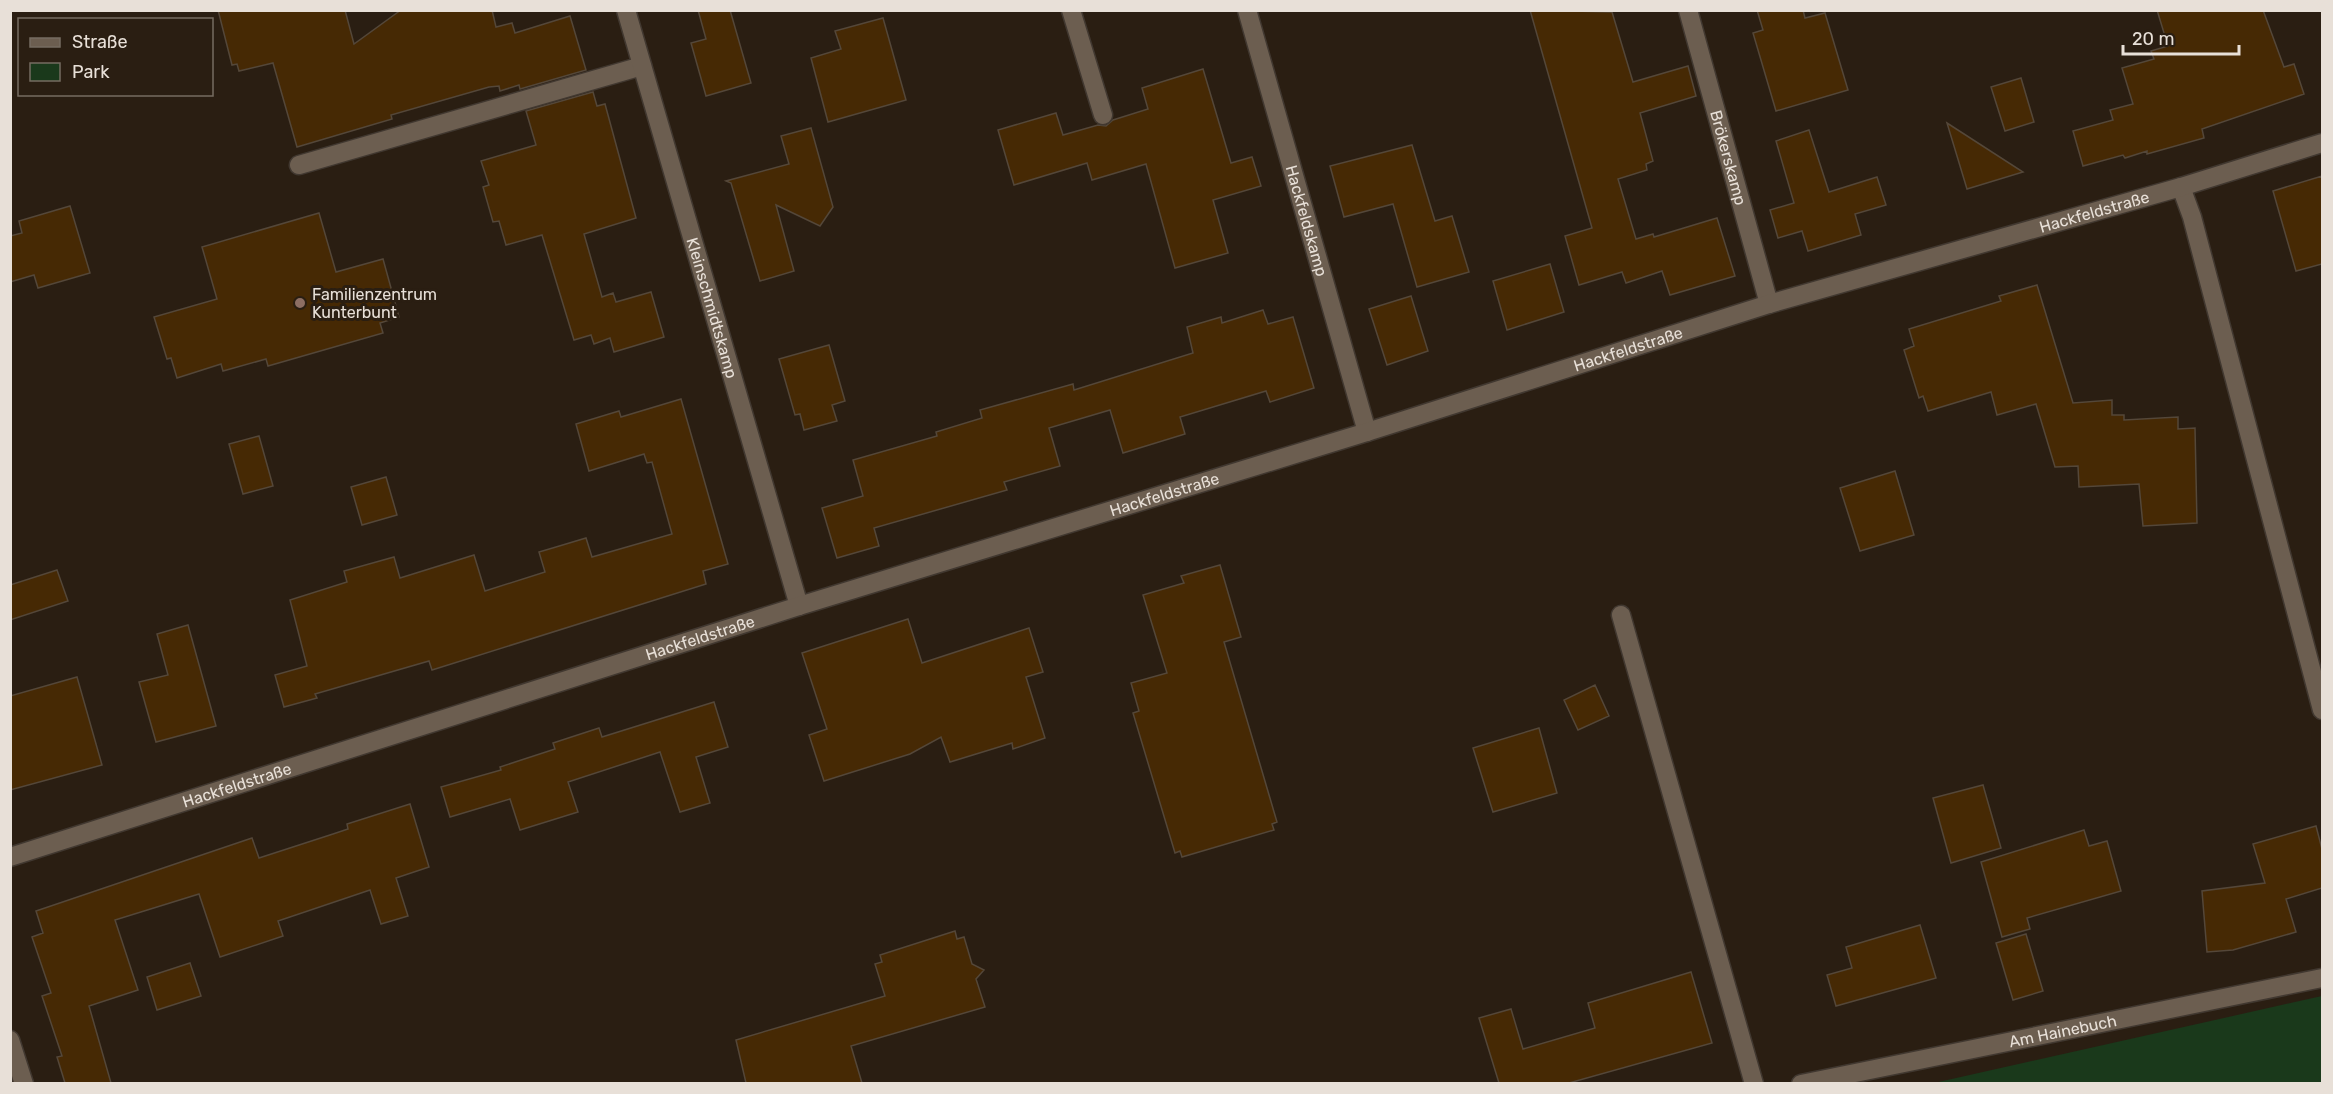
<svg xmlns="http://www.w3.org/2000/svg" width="2333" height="1094" font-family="Rubik,sans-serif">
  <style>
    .green { fill: #1a391b }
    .building { fill: #462904; stroke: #544739; stroke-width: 1.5 }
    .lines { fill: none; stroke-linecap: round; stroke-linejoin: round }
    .lane-casing { stroke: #413830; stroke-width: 21 }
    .street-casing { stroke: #413830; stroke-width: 21 }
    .lane { stroke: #6c5e50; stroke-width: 18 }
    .street { stroke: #6c5e50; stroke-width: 18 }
    .education-dot { fill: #8d6e63; stroke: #2a1e12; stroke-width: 2 }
    .labels { text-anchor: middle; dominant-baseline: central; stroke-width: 6; stroke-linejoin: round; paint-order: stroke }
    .street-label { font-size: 16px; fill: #e8e0d8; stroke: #2a1e12 }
    .poi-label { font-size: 16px; fill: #e8e0d8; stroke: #2a1e12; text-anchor: start }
  </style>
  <rect width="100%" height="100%" fill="#2a1e12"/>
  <path class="green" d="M 2322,996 L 2322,1083 L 1934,1083 Z"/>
  <path class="building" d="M 218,10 L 345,10 L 354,44 L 401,10 L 492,10 L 496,27 L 512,23 L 515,33 L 570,16 L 586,70 L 520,89 L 519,85 L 500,91 L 499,86 L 489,87 L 391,115 L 392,119 L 297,147 L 273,63 L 239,71 L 237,64 L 232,65 Z
    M 698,10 L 730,10 L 751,83 L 706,96 L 691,43 L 706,39 Z
    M 1530,10 L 1612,12 L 1633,82 L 1688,66 L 1696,96 L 1640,113 L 1653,161 L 1646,164 L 1647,170 L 1618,179 L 1636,239 L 1653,234 L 1654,237 L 1717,218 L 1735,276 L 1670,295 L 1662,271 L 1626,283 L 1622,272 L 1579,285 L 1565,236 L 1592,228 Z
    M 1757,10 L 1803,10 L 1805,18 L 1825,13 L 1848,90 L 1776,111 L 1753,33 L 1763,30 Z
    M 2157,10 L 2263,10 L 2284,67 L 2294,64 L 2304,94 L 2202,129 L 2204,138 L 2147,154 L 2147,151 L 2125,158 L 2123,155 L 2083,166 L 2073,131 L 2113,120 L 2110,110 L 2133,104 L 2122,68 L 2154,59 L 2151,51 L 2168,46 Z
    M 883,18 L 906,100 L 828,122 L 811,58 L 841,49 L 835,31 Z
    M 1203,69 L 1231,163 L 1252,157 L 1261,186 L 1213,200 L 1228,253 L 1175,268 L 1146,164 L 1092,180 L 1087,163 L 1014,185 L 998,130 L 1056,113 L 1063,135 L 1098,125 L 1106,126 L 1113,120 L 1148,109 L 1142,88 Z
    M 2021,78 L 2034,122 L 2005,131 L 1991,87 Z
    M 593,92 L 597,106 L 605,104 L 636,218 L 584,234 L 602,297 L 613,293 L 616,302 L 651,292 L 664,337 L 614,352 L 610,338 L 594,344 L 591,335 L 574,340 L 542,235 L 506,245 L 499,221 L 493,222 L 483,187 L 489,185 L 481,161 L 536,145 L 526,111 Z
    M 1947,123 L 2023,172 L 1967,189 Z
    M 811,128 L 833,207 L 820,226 L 776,205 L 794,271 L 760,281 L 731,183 L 726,181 L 789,164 L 781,136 Z
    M 1809,130 L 1829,192 L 1877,177 L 1886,205 L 1855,214 L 1861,235 L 1808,251 L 1802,231 L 1778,238 L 1770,210 L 1794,203 L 1776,141 Z
    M 1412,145 L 1435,221 L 1452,216 L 1469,272 L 1417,287 L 1393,204 L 1344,217 L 1330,166 Z
    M 2322,176 L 2322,264 L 2296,271 L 2273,191 Z
    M 70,206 L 90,273 L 38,288 L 34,275 L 10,282 L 10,236 L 22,233 L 19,221 Z
    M 319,213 L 336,272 L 383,259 L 399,317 L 380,323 L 383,333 L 268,366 L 266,359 L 223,371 L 221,364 L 177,378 L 171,358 L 167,359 L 154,317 L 217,299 L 202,247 Z
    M 1550,264 L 1564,312 L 1507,330 L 1493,281 Z
    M 2037,285 L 2073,403 L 2112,400 L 2112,415 L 2124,415 L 2124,420 L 2178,417 L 2178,429 L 2195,428 L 2197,523 L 2143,526 L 2139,484 L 2079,487 L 2078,466 L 2055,467 L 2036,404 L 1997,415 L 1991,392 L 1928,411 L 1923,396 L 1919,398 L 1904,350 L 1914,346 L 1909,329 L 2001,301 L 1999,296 Z
    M 1411,296 L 1428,351 L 1387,365 L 1369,309 Z
    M 1263,310 L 1268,324 L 1293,317 L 1314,388 L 1270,402 L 1266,391 L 1180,417 L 1185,434 L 1123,453 L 1110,410 L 1049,428 L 1060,466 L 1004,482 L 1007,490 L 874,528 L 879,546 L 837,558 L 822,508 L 863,496 L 853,460 L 937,436 L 936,432 L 982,418 L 980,410 L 1073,384 L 1074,390 L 1193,353 L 1187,327 L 1221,317 L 1222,323 Z
    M 829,345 L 845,401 L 832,405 L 837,421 L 804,430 L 800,414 L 795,415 L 779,359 Z
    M 681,399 L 728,564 L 703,571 L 706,584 L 432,670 L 429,661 L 315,694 L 317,698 L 284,707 L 275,675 L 307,666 L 290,600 L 347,582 L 344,571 L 394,557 L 400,578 L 474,555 L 485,591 L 545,572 L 539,552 L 556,547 L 586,538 L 592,557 L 672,534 L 652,462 L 647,463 L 644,454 L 589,471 L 576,424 L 619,411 L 621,417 Z
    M 259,436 L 273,486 L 243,494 L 229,444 Z
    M 1895,471 L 1914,535 L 1860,551 L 1840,488 Z
    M 386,477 L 397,515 L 362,525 L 351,487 Z
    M 1220,565 L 1241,637 L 1224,642 L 1277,822 L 1272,824 L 1274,830 L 1182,857 L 1180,851 L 1175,853 L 1133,713 L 1139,711 L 1131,683 L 1167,673 L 1143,595 L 1184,583 L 1181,576 Z
    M 57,570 L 68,601 L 10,620 L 10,585 Z
    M 908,619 L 922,663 L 1029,628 L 1043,672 L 1026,677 L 1045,738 L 1013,749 L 1012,743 L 950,762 L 941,737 L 910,754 L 824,781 L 809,735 L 827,729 L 802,653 Z
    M 188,625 L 216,726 L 156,742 L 139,682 L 168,675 L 157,634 Z
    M 77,677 L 102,765 L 10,790 L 10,696 Z
    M 1595,685 L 1609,716 L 1578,730 L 1564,700 Z
    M 714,702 L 728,747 L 696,757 L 710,803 L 680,812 L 660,752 L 568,782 L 578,812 L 520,830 L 510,799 L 450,817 L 441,787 L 501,770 L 500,767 L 555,749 L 553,743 L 599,728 L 602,737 Z
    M 1539,728 L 1557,793 L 1493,812 L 1473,748 Z
    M 1983,785 L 2001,848 L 1951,863 L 1933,798 Z
    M 410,804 L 429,867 L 396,878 L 408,916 L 381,924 L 370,890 L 278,921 L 283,936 L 220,957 L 199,894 L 115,920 L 138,990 L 89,1006 L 111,1083 L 65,1083 L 57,1057 L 62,1056 L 42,996 L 51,993 L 32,937 L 43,933 L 36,911 L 252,838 L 259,858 L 333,834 L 348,829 L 347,824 Z
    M 2316,826 L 2322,849 L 2322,888 L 2286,899 L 2296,932 L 2233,950 L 2207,952 L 2202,891 L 2265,883 L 2253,844 Z
    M 2084,830 L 2089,846 L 2107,841 L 2121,891 L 2027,918 L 2030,929 L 2002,937 L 1981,862 Z
    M 1920,925 L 1936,978 L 1836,1006 L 1827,975 L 1852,968 L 1846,947 Z
    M 955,931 L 957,939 L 964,937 L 972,964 L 984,970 L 976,979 L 985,1007 L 851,1046 L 862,1083 L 746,1083 L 736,1040 L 885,996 L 875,964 L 882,962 L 880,955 Z
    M 2026,934 L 2043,991 L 2013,1000 L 1996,943 Z
    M 190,963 L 201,996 L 157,1010 L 147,977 Z
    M 1691,972 L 1712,1043 L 1569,1083 L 1499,1083 L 1479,1018 L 1511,1009 L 1523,1049 L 1595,1028 L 1588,1003 Z"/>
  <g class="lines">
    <g class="lane-casing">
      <path id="lane" d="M 1071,10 L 1103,115
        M 299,165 L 642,66
        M 2181,187 L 2192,217 L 2322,710
        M 1621,615 L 1754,1084"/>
    </g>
    <g class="street-casing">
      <g id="street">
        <path id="s1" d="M 626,10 L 799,606"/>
        <path id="s2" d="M 1247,10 L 1367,432"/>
        <path id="s3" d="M 1688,10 L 1769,304"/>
        <path id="s4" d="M 10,857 L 799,606 L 1367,432 L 1769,304 L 2181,187 L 2322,143"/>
        <path d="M 10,1040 L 24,1084"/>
        <path id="s5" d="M 1801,1084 L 2322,978"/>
      </g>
    </g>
    <use href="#lane" class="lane"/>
    <use href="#street" class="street"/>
  </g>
  <circle class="education-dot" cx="300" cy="303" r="6"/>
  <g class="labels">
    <g class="street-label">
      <text stroke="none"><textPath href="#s3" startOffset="153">Brökerskamp</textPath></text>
      <text stroke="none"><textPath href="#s4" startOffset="2182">Hackfeldstraße</textPath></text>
      <text stroke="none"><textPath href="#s2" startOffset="219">Hackfeldskamp</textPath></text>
      <text stroke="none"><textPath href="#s1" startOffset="310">Kleinschmidtskamp</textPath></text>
      <text stroke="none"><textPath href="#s4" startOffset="1696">Hackfeldstraße</textPath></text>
      <text stroke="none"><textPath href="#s4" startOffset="1210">Hackfeldstraße</textPath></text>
      <text stroke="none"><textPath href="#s4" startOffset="724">Hackfeldstraße</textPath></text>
      <text stroke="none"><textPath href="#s4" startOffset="238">Hackfeldstraße</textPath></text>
      <text stroke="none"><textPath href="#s5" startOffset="267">Am Hainebuch</textPath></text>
    </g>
    <g class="poi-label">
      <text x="312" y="294">Familienzentrum<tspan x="312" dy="18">Kunterbunt</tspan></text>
    </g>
  </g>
  <rect width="2333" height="1094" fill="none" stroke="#e8e0d8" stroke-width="24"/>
  <rect x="18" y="18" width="195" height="78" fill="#2a1e12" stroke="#766c61" stroke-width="1.5"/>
  <rect x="30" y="38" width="30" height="9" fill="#6c5e50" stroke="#766c61" stroke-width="1.5"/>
  <text x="72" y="48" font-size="18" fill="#e8e0d8">Straße</text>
  <rect x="30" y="63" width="30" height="18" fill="#1a391b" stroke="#766c61" stroke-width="1.5"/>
  <text x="72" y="78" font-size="18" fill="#e8e0d8">Park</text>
  <path d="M2123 45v9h116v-9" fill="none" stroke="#e8e0d8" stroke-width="3"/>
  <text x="2132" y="45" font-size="18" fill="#e8e0d8" stroke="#2a1e12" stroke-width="4.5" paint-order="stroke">20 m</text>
</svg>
